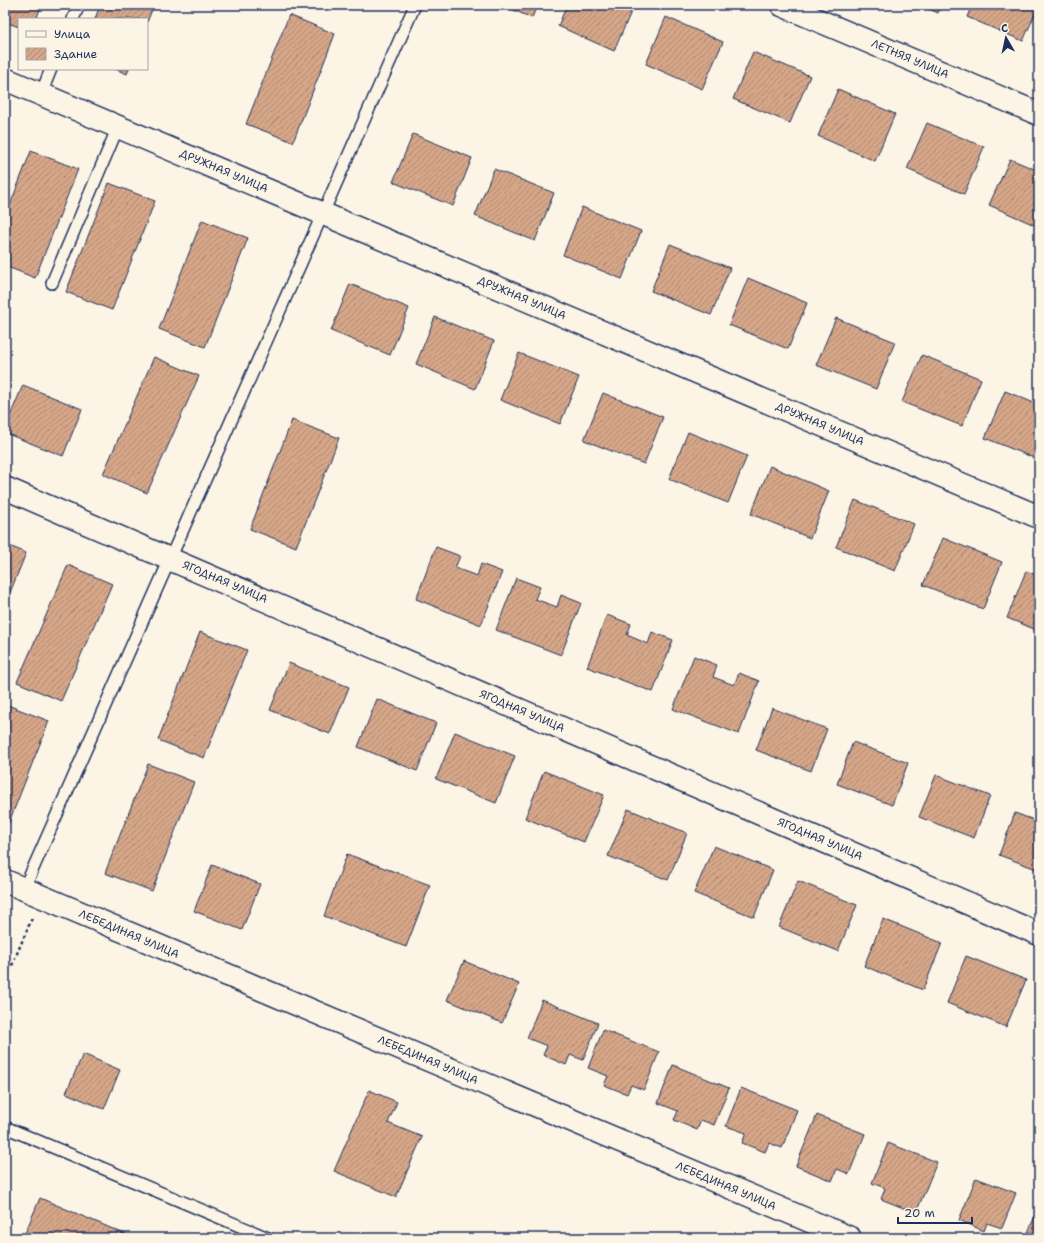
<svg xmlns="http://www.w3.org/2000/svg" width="1044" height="1243" font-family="'Shantell Sans',sans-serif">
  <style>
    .building { fill: url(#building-hatch); stroke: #1b2f5e }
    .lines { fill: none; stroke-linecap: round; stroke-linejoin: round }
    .service-casing { stroke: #1b2f5e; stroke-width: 14 }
    .minor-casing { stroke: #1b2f5e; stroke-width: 25 }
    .path { stroke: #1b2f5e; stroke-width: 2.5; stroke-dasharray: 3 3; stroke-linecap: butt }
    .service { stroke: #fcf5e5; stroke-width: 11 }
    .minor { stroke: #fcf5e5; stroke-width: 22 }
    .labels { text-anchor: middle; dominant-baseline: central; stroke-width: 3; stroke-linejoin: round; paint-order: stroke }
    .street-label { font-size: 11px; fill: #1b2f5e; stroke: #fcf5e5 }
  </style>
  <defs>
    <pattern id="building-hatch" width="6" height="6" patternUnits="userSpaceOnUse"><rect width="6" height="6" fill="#d6a688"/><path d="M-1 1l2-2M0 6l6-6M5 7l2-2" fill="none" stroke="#ad8872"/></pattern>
  </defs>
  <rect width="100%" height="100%" fill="#fcf5e5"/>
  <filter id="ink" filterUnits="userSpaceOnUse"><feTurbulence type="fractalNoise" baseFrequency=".025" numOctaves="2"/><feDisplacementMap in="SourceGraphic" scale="8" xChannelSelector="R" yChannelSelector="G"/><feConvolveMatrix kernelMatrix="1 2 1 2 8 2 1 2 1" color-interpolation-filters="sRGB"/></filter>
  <g filter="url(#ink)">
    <path class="building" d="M 5,5 L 42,5 L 36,19 L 19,19 L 19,27 L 5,22 Z
      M 100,5 L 154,5 L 147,22 L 147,19 L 95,19 Z
      M 502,5 L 537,5 L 532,18 Z
      M 567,5 L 634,5 L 614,51 L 558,26 Z
      M 920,5 L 941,5 L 938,13 Z
      M 972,5 L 1039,5 L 1023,41 L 967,17 Z
      M 289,15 L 335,34 L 293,142 L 246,124 Z
      M 666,17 L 723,42 L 702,89 L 646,64 Z
      M 753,52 L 810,76 L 790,123 L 733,99 Z
      M 115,69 L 129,69 L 127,74 Z
      M 838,89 L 895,114 L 875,161 L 818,136 Z
      M 927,123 L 984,147 L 964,194 L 907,169 Z
      M 413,134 L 472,158 L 453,206 L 393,182 Z
      M 31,151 L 78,169 L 35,278 L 5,266 L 5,218 Z
      M 1010,159 L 1039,171 L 1039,227 L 989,205 Z
      M 494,169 L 554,193 L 535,241 L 475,216 Z
      M 109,183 L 155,201 L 112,310 L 66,292 Z
      M 582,207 L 641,231 L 622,279 L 563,255 Z
      M 202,220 L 248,238 L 205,347 L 159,329 Z
      M 670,244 L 730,268 L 711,315 L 651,291 Z
      M 748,278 L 807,303 L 788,349 L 729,325 Z
      M 350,284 L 409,308 L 390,355 L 331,331 Z
      M 435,317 L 494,341 L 475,389 L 416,364 Z
      M 836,318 L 895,342 L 876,389 L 816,365 Z
      M 519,353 L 579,377 L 560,424 L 500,400 Z
      M 922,355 L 981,379 L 962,426 L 902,402 Z
      M 154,357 L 199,376 L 147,493 L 103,474 Z
      M 23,385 L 82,409 L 63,456 L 5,433 L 5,428 Z
      M 1005,391 L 1039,405 L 1039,460 L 985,438 Z
      M 603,393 L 663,417 L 644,464 L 584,440 Z
      M 292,420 L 339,438 L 296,547 L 250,529 Z
      M 688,432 L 747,456 L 728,503 L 669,479 Z
      M 770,466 L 829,491 L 810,538 L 751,514 Z
      M 855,500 L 914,524 L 895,571 L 836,547 Z
      M 943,538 L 1002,562 L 983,609 L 923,585 Z
      M 5,544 L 26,553 L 7,600 L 5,599 Z
      M 436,547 L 460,556 L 455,568 L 477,576 L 481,564 L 502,572 L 481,625 L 416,599 Z
      M 68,565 L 112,584 L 61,701 L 17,682 Z
      M 1026,571 L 1039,576 L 1039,631 L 1007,618 Z
      M 516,578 L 540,587 L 535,599 L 557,607 L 561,595 L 581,603 L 561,655 L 496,630 Z
      M 607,615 L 631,624 L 627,635 L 648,644 L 652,632 L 673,640 L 653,692 L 587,667 Z
      M 200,632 L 247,650 L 204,758 L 158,740 Z
      M 694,656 L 717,665 L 713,677 L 734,685 L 739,673 L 759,681 L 739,734 L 673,709 Z
      M 289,663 L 349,687 L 330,734 L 270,710 Z
      M 377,699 L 436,723 L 417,771 L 358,747 Z
      M 5,704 L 49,721 L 6,830 L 5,830 Z
      M 772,708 L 827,729 L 811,771 L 756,750 Z
      M 455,732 L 515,756 L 496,803 L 436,779 Z
      M 853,742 L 908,763 L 892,805 L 837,784 Z
      M 148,764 L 194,782 L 152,891 L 105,873 Z
      M 544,771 L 604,795 L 584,842 L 525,818 Z
      M 936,775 L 990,796 L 974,838 L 919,817 Z
      M 628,809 L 687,833 L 668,880 L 608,856 Z
      M 1015,813 L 1039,822 L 1039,870 L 999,855 Z
      M 714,846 L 773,870 L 754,917 L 694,893 Z
      M 347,854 L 430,885 L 406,947 L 324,916 Z
      M 212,865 L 260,884 L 242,930 L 194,911 Z
      M 798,881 L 857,905 L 838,951 L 779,927 Z
      M 883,919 L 942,943 L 923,990 L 864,966 Z
      M 966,956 L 1026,980 L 1006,1027 L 947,1003 Z
      M 464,961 L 519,984 L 502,1023 L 447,1000 Z
      M 542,1000 L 598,1023 L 583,1060 L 570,1055 L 566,1065 L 543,1055 L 547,1046 L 527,1038 Z
      M 603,1030 L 659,1052 L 644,1090 L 631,1085 L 627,1094 L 604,1085 L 608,1076 L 588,1068 Z
      M 83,1054 L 120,1070 L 104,1109 L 66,1093 Z
      M 673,1065 L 729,1088 L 714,1125 L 701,1120 L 697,1130 L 674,1120 L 678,1111 L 658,1103 Z
      M 741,1088 L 797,1110 L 782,1148 L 769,1143 L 765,1152 L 742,1143 L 746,1133 L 726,1126 Z
      M 369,1090 L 397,1102 L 388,1123 L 422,1137 L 396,1197 L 334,1171 Z
      M 817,1115 L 865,1134 L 849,1174 L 837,1169 L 832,1181 L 796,1166 Z
      M 888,1143 L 937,1162 L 916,1213 L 881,1199 L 885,1188 L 872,1183 Z
      M 976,1178 L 1016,1193 L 1002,1228 L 987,1223 L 984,1231 L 959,1220 Z
      M 40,1198 L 134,1238 L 23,1238 Z
      M 1039,1207 L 1039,1238 L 1029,1238 L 1026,1237 Z"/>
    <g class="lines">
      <g class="service-casing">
        <path id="service" d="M 73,19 L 79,5
          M 41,94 L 51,69
          M 52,283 L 118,127
          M 24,889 L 415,5
          M 5,1127 L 268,1238"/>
      </g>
      <g class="minor-casing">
        <path id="minor" d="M 782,5 L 1039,114
          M 5,79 L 1039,517
          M 5,488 L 1039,934
          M 5,881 L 850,1238"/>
      </g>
      <path class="path" d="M 5,982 L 32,918"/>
      <use href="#service" class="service"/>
      <use href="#minor" class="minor"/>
    </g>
  </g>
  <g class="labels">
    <g class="street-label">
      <text transform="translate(910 59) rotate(23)">ЛЕТНЯЯ УЛИЦА</text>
      <text transform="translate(224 171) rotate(23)">ДРУЖНАЯ УЛИЦА</text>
      <text transform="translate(522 298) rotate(23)">ДРУЖНАЯ УЛИЦА</text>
      <text transform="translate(820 424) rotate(23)">ДРУЖНАЯ УЛИЦА</text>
      <text transform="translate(225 582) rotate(23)">ЯГОДНАЯ УЛИЦА</text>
      <text transform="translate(522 711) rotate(23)">ЯГОДНАЯ УЛИЦА</text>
      <text transform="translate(820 839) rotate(23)">ЯГОДНАЯ УЛИЦА</text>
      <text transform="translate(129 934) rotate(23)">ЛЕБЕДИНАЯ УЛИЦА</text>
      <text transform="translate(428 1060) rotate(23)">ЛЕБЕДИНАЯ УЛИЦА</text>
      <text transform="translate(726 1186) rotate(23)">ЛЕБЕДИНАЯ УЛИЦА</text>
    </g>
  </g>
  <rect width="1044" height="1243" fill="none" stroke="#fcf5e5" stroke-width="20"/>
  <rect x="10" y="10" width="1024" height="1223" fill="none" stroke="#1b2f5e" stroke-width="1.5" filter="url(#ink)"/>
  <rect x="18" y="18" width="130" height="52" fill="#fcf5e5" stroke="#a2a6af"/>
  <rect x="26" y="31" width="20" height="6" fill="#fcf5e5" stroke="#a2a6af"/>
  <text x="54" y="38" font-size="12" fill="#1b2f5e">Улица</text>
  <rect x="26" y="48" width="20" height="12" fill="url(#building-hatch)" stroke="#a2a6af"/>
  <text x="54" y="58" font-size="12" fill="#1b2f5e">Здание</text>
  <g transform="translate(1006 38) rotate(351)" stroke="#fcf5e5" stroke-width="3" paint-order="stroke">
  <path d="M0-3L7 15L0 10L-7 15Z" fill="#1b2f5e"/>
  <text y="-6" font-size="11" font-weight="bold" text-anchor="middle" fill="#1b2f5e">С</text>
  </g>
  <path d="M898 1217v6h74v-6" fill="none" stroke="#1b2f5e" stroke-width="2"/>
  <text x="904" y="1217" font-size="12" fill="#1b2f5e" stroke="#fcf5e5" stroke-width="3" paint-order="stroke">20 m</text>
</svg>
